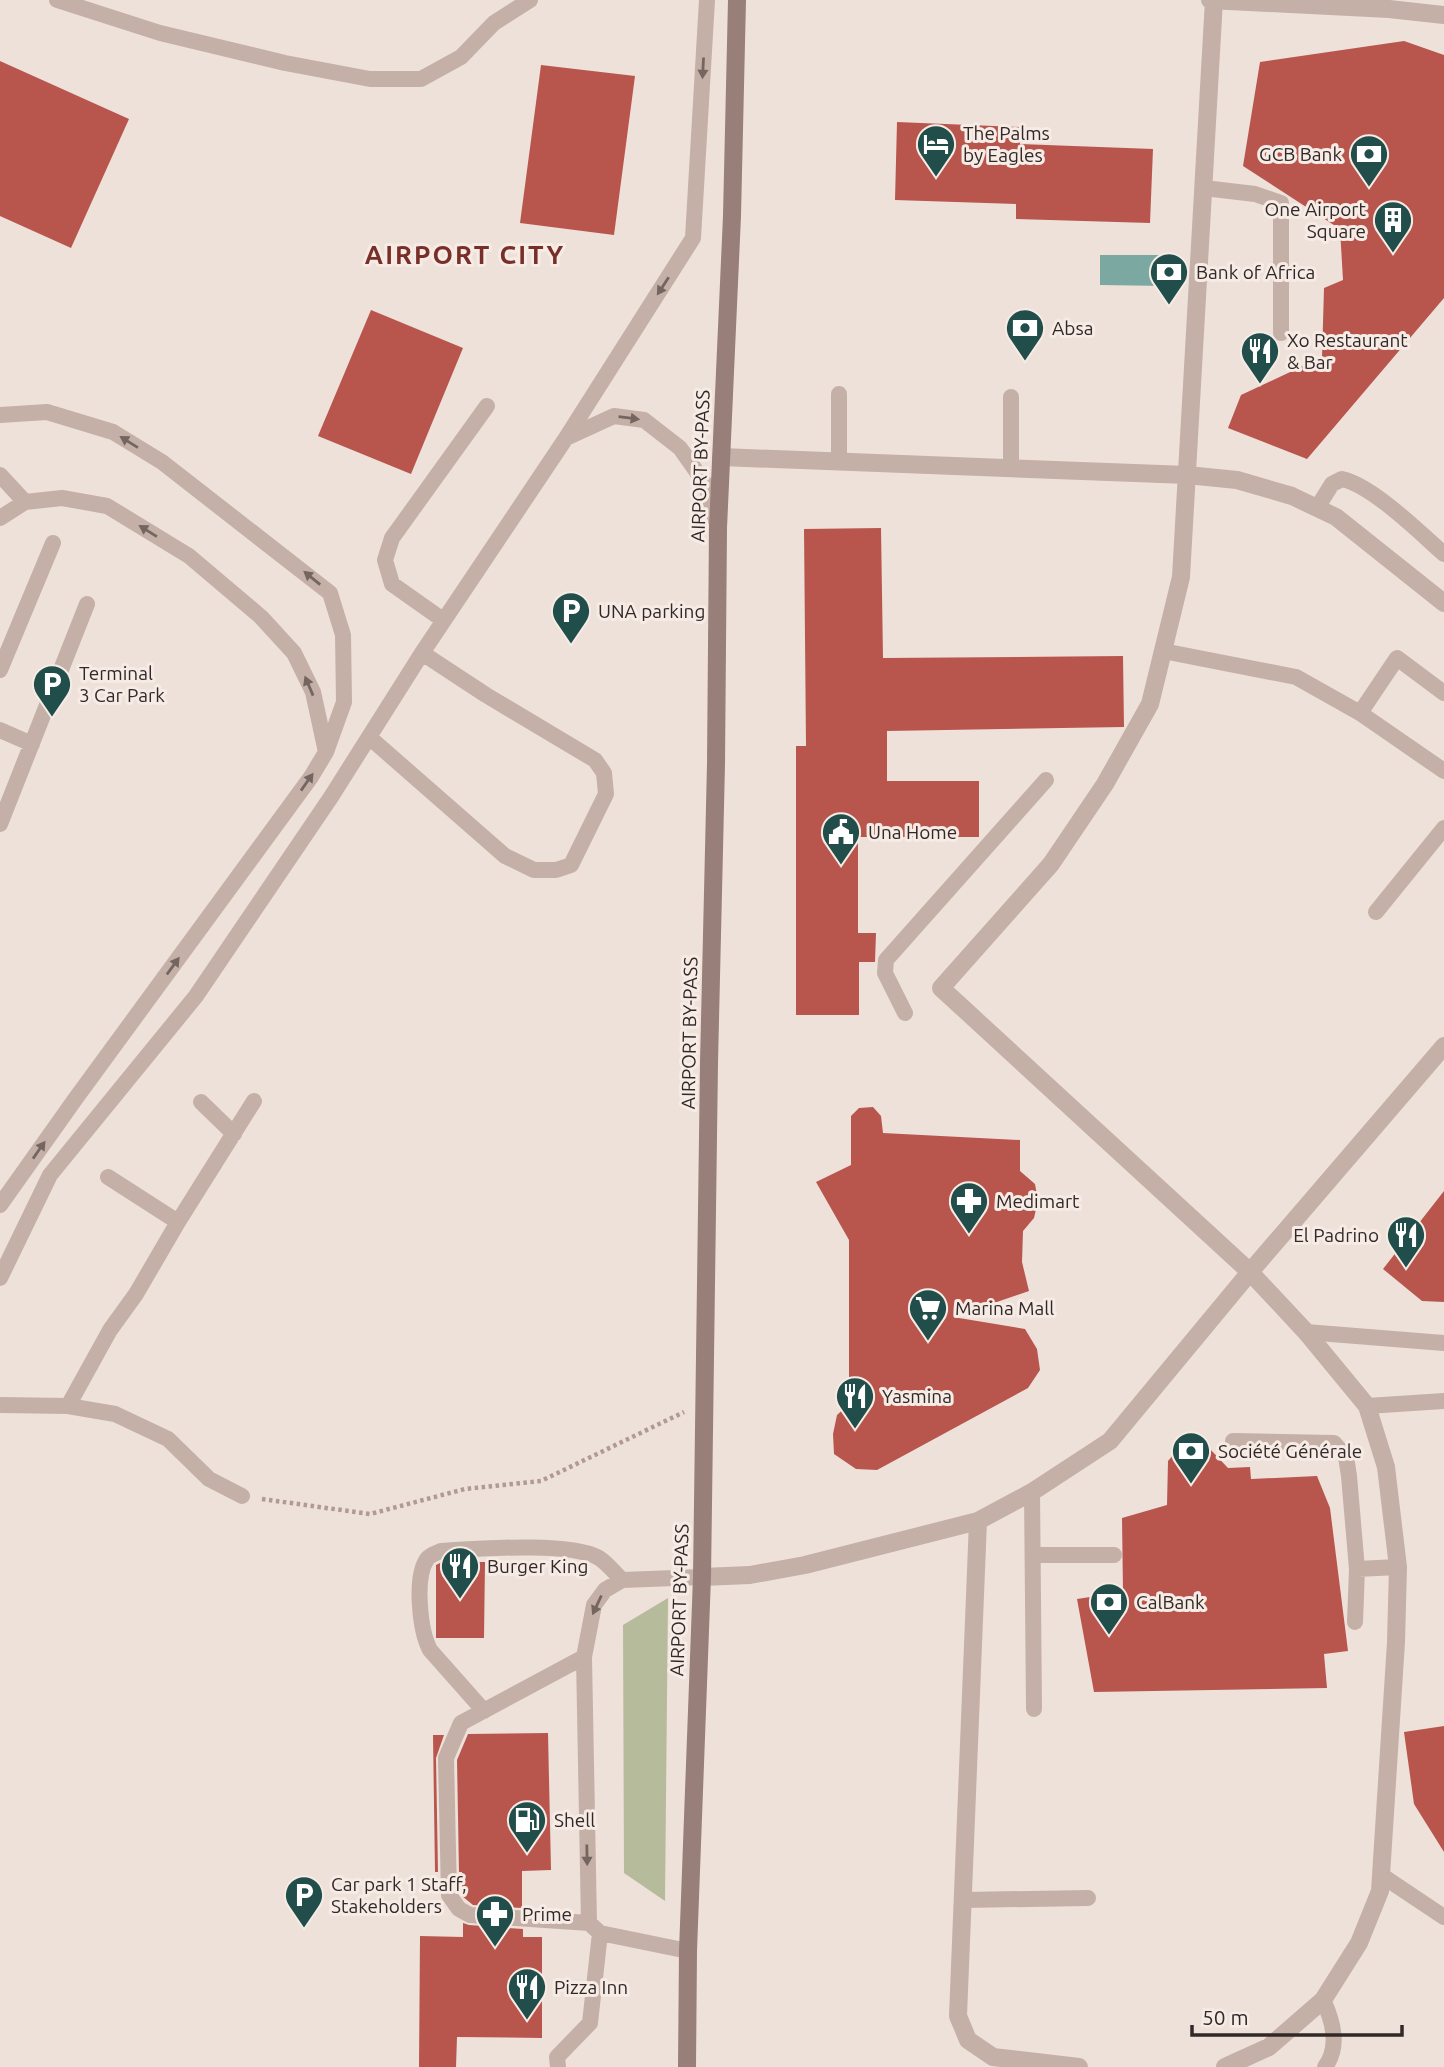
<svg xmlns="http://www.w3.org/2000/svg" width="1444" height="2067" font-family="Ubuntu,sans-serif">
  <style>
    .green { fill: #b6bb9c }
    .water { fill: #7ca8a2 }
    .building { fill: #b8564e }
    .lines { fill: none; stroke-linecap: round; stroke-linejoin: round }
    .path { stroke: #b09a92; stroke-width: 4.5; stroke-dasharray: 3.5 3.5; stroke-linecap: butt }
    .lane { stroke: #c4b0a7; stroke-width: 16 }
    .street { stroke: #c4b0a7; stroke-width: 18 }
    .secondary { stroke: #987f79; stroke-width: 18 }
    .oneway { fill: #746561 }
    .labels { text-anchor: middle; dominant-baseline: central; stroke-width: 6; stroke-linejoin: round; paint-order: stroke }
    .poi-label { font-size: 19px; fill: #322827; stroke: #f6ece5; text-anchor: start }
    .street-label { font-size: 19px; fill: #322827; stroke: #f6ece5 }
    .district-label { font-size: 26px; font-weight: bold; letter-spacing: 2px; fill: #782f29; stroke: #f6ece5 }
  </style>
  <rect width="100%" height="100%" fill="#eee1da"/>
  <path class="green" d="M 668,1598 L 665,1901 L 624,1873 L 623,1625 Z"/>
  <path class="water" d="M 1100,255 L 1167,255 L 1167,286 L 1100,285 Z"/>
  <path class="building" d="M 1404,41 L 1444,55 L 1444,298 L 1307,459 L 1228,428 L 1241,395 L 1322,357 L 1324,288 L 1343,280 L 1340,229 L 1243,166 L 1260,62 Z
    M 0,61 L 129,119 L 71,248 L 0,216 Z
    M 541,65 L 635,76 L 614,235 L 520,223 Z
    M 897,122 L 1020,127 L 1020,144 L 1153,149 L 1150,223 L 1016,219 L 1016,204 L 895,200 Z
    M 371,310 L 463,348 L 411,474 L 318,436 Z
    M 881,528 L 883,658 L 1123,656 L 1124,727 L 887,731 L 887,781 L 979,781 L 979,837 L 858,837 L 858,933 L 876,933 L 875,962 L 859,962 L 859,1015 L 796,1015 L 796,746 L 806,746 L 804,529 Z
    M 873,1107 L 881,1116 L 883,1133 L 1020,1140 L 1020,1171 L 1035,1184 L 1038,1201 L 1034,1218 L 1023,1231 L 1022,1262 L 1029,1291 L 953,1317 L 1025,1329 L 1037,1349 L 1040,1370 L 1028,1388 L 877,1470 L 856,1469 L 834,1454 L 833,1434 L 837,1415 L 849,1404 L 849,1240 L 816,1182 L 851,1165 L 851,1116 L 859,1108 Z
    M 1444,1191 L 1444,1302 L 1422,1301 L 1383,1269 Z
    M 1192,1444 L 1210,1449 L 1228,1468 L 1250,1467 L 1251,1479 L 1317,1476 L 1330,1508 L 1348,1651 L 1324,1654 L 1327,1688 L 1094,1692 L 1077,1599 L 1123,1592 L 1122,1518 L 1167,1505 L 1168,1461 L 1179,1448 Z
    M 442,1562 L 485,1562 L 484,1638 L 436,1638 L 436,1565 Z
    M 1444,1726 L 1444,1852 L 1414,1804 L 1404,1732 Z
    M 548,1733 L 551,1870 L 522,1871 L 522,1908 L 473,1905 L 462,1896 L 462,1872 L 459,1872 L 457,1760 L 468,1734 Z
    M 433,1735 L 444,1735 L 436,1758 L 438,1872 L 435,1872 Z
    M 463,1923 L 469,1925 L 523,1929 L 523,1937 L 542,1937 L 542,2038 L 457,2037 L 456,2067 L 419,2067 L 420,1936 L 463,1937 Z"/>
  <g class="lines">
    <path class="path" d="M 262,1499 L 370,1514 L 465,1489 L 541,1481 L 684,1412"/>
    <path class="lane" d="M 57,0 L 160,33 L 285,63 L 370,79 L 421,79 L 461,57 L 494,23 L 530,0
      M 1204,188 L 1255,194 L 1281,203 L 1281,333
      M 0,415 L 47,412 L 113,432 L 162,462 L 330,593 L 343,635 L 344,702 L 326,752 L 311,777 L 76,1098 L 0,1205
      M 566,438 L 614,416 L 644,420 L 680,448 L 706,485 L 716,521
      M 839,461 L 839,394
      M 1011,468 L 1011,397
      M 0,475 L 25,502
      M 1317,508 L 1332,484 L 1342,479 C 1373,486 1419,532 1444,554
      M 0,518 L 25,502 L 62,498 L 107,506 L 189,556 L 261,617 L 294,653 L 313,692 L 326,752
      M 443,620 L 392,584 L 385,560 L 392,538 L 487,406
      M 1163,651 L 1296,677 L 1360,713 L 1444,771
      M 0,670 L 53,543
      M 1360,713 L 1397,658 L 1444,693
      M 0,730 L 32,744
      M 369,737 L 505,856 L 534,870 L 556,870 L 571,865 L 606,794 L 604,773 L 595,760 L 486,695 L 422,653
      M 0,824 L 87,604
      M 1376,912 L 1444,828
      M 905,1013 L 885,973 L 886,960 L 1046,780
      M 201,1102 L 234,1134
      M 108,1177 L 178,1222
      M 0,1278 L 50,1175 L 196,996 L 331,797 L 422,653 L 566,438 L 693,238 L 707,0
      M 1306,1332 L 1444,1343
      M 0,1405 L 68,1406 L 115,1414 L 168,1439 L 209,1479 L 242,1496
      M 68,1406 L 110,1330 L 136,1294 L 178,1222 L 254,1101
      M 1367,1406 L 1444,1401
      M 1233,1441 L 1334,1443 L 1346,1457 L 1349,1476 L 1357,1569 L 1355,1622
      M 1032,1492 L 1034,1709
      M 1033,1555 L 1114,1555
      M 1357,1569 L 1398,1567
      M 584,1657 L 461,1723 L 446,1758 L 449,1895 L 459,1909 L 470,1915 L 589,1923
      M 484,1711 L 430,1650 C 420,1631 414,1578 427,1559 C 430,1555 436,1553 441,1551 C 475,1549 572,1541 599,1558 C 607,1563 615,1573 622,1580
      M 1381,1875 L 1444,1917
      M 963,1900 L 1088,1898
      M 688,1951 L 600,1933 L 589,1923 L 584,1657 L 594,1605 L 605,1590 L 622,1580 L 702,1577
      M 1323,2000 C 1333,2021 1340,2047 1325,2067
      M 558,2067 L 557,2057 L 590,2023 L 600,1933"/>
    <path class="street" d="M 1210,0 L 1389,9 L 1444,15
      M 1214,0 L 1181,577 L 1150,704 L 1105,784 L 1051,864 L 941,988 L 1250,1272 L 1306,1332 L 1367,1406 L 1386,1467 L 1398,1567 L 1396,1642 L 1380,1891 L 1359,1943 L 1323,2000 L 1269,2047 L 1225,2067
      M 721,457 L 1187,475 L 1237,480 L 1292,496 L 1336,517 L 1444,603
      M 978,1521 L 958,2016 L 968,2040 L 993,2057 L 1079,2067
      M 702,1577 L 750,1575 L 805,1565 L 978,1521 L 1032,1492 L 1110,1441 L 1250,1272 L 1444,1046"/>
    <path class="secondary" d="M 687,2067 L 688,1951 L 702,1577 L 709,1063 L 716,764 L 718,528 L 732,216 L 737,0"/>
  </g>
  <defs><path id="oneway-solid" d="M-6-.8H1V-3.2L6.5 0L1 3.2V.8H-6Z" transform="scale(1.75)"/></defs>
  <g class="oneway">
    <use href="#oneway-solid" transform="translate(703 68) rotate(93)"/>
    <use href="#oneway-solid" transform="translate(663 286) rotate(123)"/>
    <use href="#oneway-solid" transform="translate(629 418) rotate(7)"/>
    <use href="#oneway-solid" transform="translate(129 442) rotate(-148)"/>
    <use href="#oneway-solid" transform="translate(148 531) rotate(-148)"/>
    <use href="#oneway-solid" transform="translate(312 578) rotate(-141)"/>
    <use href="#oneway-solid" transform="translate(309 686) rotate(-113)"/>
    <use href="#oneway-solid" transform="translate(307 782) rotate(-55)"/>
    <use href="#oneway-solid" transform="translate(173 966) rotate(-54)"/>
    <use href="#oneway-solid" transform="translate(39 1150) rotate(-55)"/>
    <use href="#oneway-solid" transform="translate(597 1605) rotate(115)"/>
    <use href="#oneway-solid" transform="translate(587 1855) rotate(89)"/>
  </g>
  <defs>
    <g id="hotel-pin" transform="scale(2.0125)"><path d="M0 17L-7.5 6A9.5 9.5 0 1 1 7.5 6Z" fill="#214e4a" stroke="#f6ece5"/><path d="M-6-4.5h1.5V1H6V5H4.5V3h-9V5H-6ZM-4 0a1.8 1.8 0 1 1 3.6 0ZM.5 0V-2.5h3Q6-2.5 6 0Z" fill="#fff"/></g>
    <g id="bank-pin" transform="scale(2.0125)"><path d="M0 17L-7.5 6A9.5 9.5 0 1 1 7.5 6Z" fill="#214e4a" stroke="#f6ece5"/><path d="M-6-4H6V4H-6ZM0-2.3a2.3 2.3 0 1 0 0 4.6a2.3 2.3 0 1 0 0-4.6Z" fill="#fff"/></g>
    <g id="building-pin" transform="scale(2.0125)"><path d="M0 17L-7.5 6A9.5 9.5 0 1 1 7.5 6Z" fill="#214e4a" stroke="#f6ece5"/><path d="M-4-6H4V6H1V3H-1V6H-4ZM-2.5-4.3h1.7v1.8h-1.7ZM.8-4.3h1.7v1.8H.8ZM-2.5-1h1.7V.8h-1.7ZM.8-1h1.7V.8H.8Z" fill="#fff"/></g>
    <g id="restaurant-pin" transform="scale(2.0125)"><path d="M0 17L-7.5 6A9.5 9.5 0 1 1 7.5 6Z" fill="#214e4a" stroke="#f6ece5"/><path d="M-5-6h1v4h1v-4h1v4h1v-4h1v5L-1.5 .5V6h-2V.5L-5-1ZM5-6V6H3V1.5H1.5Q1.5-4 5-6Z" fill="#fff"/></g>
    <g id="parking-pin" transform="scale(2.0125)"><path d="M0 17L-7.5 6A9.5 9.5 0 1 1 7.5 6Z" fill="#214e4a" stroke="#f6ece5"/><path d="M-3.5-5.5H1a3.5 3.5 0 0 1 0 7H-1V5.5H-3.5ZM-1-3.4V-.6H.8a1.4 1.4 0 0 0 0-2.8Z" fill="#fff"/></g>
    <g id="civic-pin" transform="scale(2.0125)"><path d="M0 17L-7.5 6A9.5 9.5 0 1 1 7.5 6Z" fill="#214e4a" stroke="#f6ece5"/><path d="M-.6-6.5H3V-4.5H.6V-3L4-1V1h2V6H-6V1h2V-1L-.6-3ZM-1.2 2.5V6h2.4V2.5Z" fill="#fff"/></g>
    <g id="pharmacy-pin" transform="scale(2.0125)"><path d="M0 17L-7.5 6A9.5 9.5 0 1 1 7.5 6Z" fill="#214e4a" stroke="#f6ece5"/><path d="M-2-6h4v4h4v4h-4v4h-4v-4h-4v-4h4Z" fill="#fff"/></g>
    <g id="supermarket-pin" transform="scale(2.0125)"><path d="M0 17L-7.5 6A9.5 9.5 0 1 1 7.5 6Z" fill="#214e4a" stroke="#f6ece5"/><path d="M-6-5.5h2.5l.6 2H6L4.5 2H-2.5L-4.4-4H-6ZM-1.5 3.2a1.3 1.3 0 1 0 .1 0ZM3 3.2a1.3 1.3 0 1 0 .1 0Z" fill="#fff"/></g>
    <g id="fuel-pin" transform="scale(2.0125)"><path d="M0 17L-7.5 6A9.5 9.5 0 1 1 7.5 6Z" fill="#214e4a" stroke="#f6ece5"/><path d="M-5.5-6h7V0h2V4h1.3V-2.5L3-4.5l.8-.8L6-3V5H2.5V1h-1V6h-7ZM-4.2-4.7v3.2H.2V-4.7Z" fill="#fff"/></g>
  </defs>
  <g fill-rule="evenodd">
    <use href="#hotel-pin" x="936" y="144"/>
    <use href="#bank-pin" x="1369" y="154"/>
    <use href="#building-pin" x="1393" y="220"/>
    <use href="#bank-pin" x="1169" y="272"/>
    <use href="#bank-pin" x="1025" y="328"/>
    <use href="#restaurant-pin" x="1260" y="351"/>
    <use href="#parking-pin" x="571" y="611"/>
    <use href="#parking-pin" x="52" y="684"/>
    <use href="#civic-pin" x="841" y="832"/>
    <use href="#pharmacy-pin" x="969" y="1201"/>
    <use href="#restaurant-pin" x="1406" y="1235"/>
    <use href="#supermarket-pin" x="928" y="1308"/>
    <use href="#restaurant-pin" x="855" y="1396"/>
    <use href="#bank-pin" x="1191" y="1451"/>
    <use href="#restaurant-pin" x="460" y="1566"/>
    <use href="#bank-pin" x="1109" y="1602"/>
    <use href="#fuel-pin" x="527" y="1820"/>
    <use href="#parking-pin" x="304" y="1895"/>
    <use href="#pharmacy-pin" x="495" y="1914"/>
    <use href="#restaurant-pin" x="527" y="1987"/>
  </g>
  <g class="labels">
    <g class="poi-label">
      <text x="963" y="133">The Palms<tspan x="963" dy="22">by Eagles</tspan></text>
      <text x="1342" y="154" text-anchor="end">GCB Bank</text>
      <text x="1366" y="209" text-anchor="end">One Airport<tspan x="1366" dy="22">Square</tspan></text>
      <text x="1196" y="272">Bank of Africa</text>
      <text x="1052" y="328">Absa</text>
      <text x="1287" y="340">Xo Restaurant<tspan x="1287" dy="22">&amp; Bar</tspan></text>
      <text x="598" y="611">UNA parking</text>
      <text x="79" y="673">Terminal<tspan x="79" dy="22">3 Car Park</tspan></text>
      <text x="868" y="832">Una Home</text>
      <text x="996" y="1201">Medimart</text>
      <text x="1379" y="1235" text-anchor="end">El Padrino</text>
      <text x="955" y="1308">Marina Mall</text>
      <text x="882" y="1396">Yasmina</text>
      <text x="1218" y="1451">Société Générale</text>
      <text x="487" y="1566">Burger King</text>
      <text x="1136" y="1602">CalBank</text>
      <text x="554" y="1820">Shell</text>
      <text x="331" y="1884">Car park 1 Staff,<tspan x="331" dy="22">Stakeholders</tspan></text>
      <text x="522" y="1914">Prime</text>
      <text x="554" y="1987">Pizza Inn</text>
    </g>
    <g class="street-label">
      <text transform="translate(700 466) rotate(-88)">AIRPORT BY-PASS</text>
      <text transform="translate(689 1033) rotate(-89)">AIRPORT BY-PASS</text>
      <text transform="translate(679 1600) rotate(-88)">AIRPORT BY-PASS</text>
    </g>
    <g class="district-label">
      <text x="465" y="254">AIRPORT CITY</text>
    </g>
  </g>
  <path d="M1192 2025v10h210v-10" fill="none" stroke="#322827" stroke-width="3.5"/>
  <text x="1202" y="2025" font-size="21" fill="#322827" stroke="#f6ece5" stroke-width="5" paint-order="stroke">50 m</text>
</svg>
